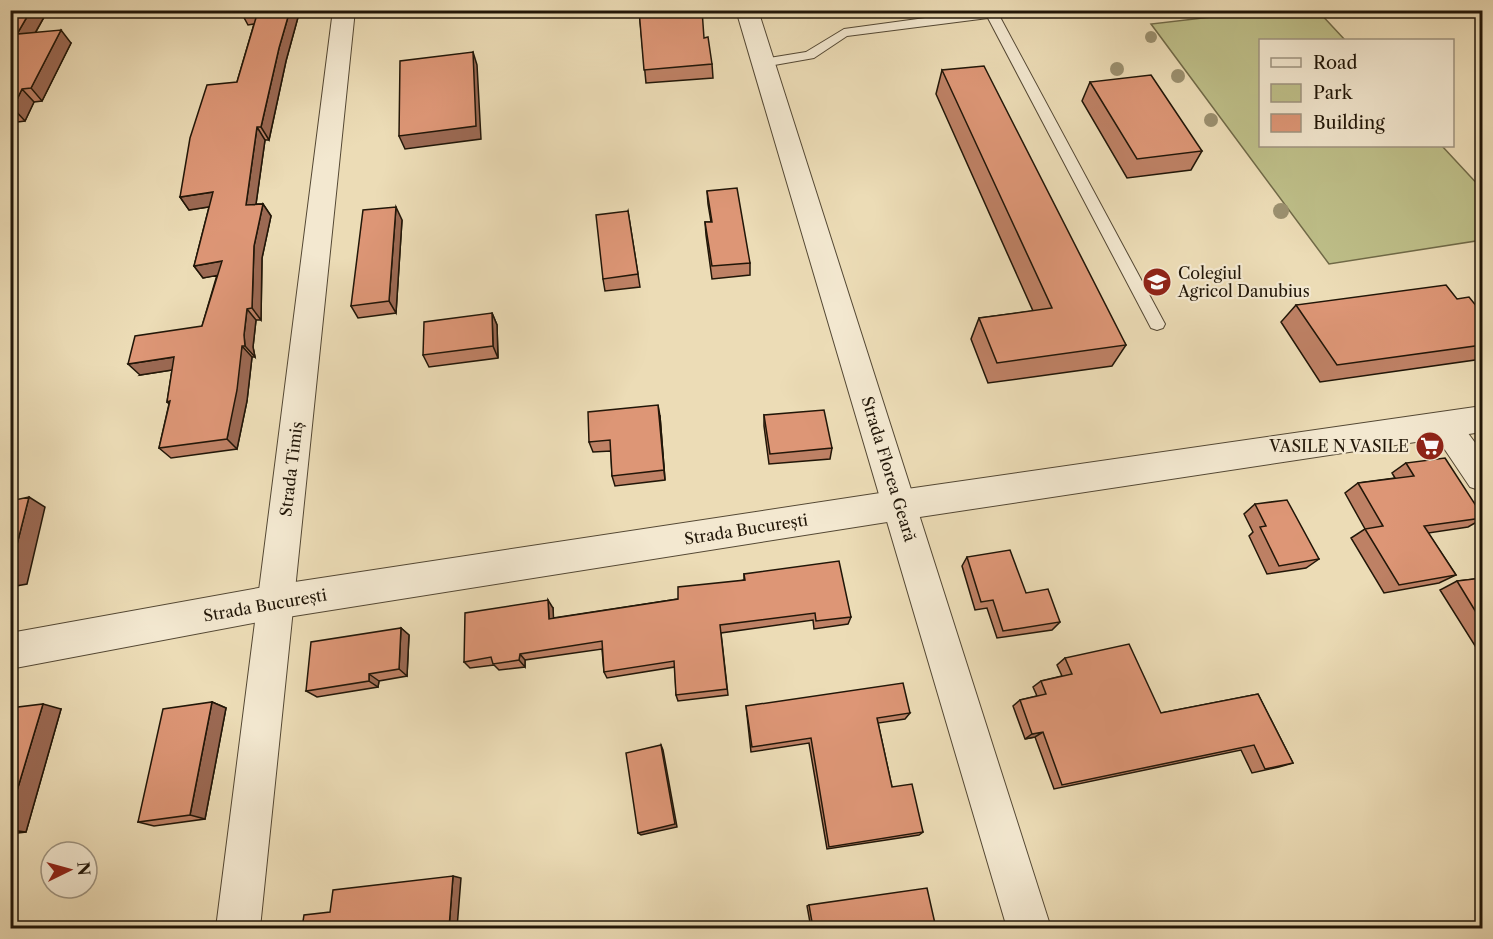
<svg xmlns="http://www.w3.org/2000/svg" width="1493" height="939" font-family="'Libre Caslon Text',serif">
  <style>
    .green { fill: #bebf89; stroke: #706a48; stroke-width: 1.5 }
    .lines { fill: none; stroke-linecap: round; stroke-linejoin: round }
    .service-casing { stroke: #544834; stroke-width: 2 }
    .minor-casing { stroke: #544834; stroke-width: 2 }
    .tertiary-casing { stroke: #544834; stroke-width: 2 }
    .service { fill: #f3e8d0; fill-rule: evenodd }
    .minor { fill: #f3e8d0; fill-rule: evenodd }
    .tertiary { fill: #f3e8d0; fill-rule: evenodd }
    .tree { fill: #9b906f }
    .wall { fill: #be8165; stroke: #211608; stroke-width: 1.5 }
    .shaded-wall { fill: #9b6953; stroke: #211608; stroke-width: 1.5 }
    .building { fill: #dd9676; stroke: #211608; stroke-width: 1.5 }
    .labels { text-anchor: middle; dominant-baseline: central; stroke-width: 4.5; stroke-linejoin: round; paint-order: stroke }
    .poi-label { font-size: 16px; fill: #211608; stroke: #f3e8d0; text-anchor: start }
    .street-label { font-size: 16px; fill: #211608; stroke: #f3e8d0 }
  </style>
  <rect width="100%" height="100%" fill="#ecdcb6"/>
  <filter id="stains"><feTurbulence type="fractalNoise" baseFrequency=".00333" numOctaves="4"/><feColorMatrix values="0 0 0 0 .2 0 0 0 0 .09 0 0 0 0 .02 0 0 0 .5 -.17"/></filter>
  <radialGradient id="worn" r=".72"><stop offset=".6" stop-color="#630" stop-opacity="0"/><stop offset="1" stop-color="#630" stop-opacity=".3"/></radialGradient>
  <path class="green" d="M 1263,11 L 1318,11 L 1345,40 L 1260,40 L 1260,146 L 1442,146 L 1482,189 L 1482,240 L 1329,264 L 1151,24 Z"/>
  <g class="lines">
    <g class="service-casing">
      <path id="service" d="M 984,10 L 1031,10 L 1025,14 L 1000,17 L 1165,324 L 1163,328 L 1157,330 L 1151,328 L 988,18 L 847,36 L 814,58 L 763,67 L 757,63 L 763,59 L 806,52 L 844,29 Z"/>
    </g>
    <g class="minor-casing">
      <path id="minor" d="M 333,10 L 355,10 L 260,928 L 216,928 Z
        M 736,10 L 758,10 L 1051,928 L 1007,928 Z
        M 1445,413 L 1456,417 L 1482,452 L 1482,491 L 1470,487 L 1429,426 L 1434,417 Z"/>
    </g>
    <g class="tertiary-casing">
      <path id="tertiary" d="M 1482,406 L 1482,432 L 900,520 L 275,619 L 10,669 L 10,633 L 275,585 L 900,490 Z"/>
    </g>
    <use href="#service" class="service"/>
    <use href="#minor" class="minor"/>
    <use href="#tertiary" class="tertiary"/>
  </g>
  <g class="tree">
    <circle cx="1151" cy="37" r="6"/>
    <circle cx="1117" cy="69" r="7"/>
    <circle cx="1178" cy="76" r="7"/>
    <circle cx="1211" cy="120" r="7"/>
    <circle cx="1281" cy="211" r="8"/>
  </g>
  <path class="wall" d="M 10,10 L 48,10 L 36,32 L 71,43 L 42,101 L 34,102 L 25,121 L 10,123 Z
    M 241,10 L 300,10 L 286,61 L 269,140 L 265,140 L 256,204 L 263,204 L 271,216 L 262,258 L 261,320 L 256,320 L 253,347 L 255,357 L 252,357 L 247,401 L 237,449 L 171,458 L 159,448 L 169,404 L 167,402 L 172,370 L 140,375 L 202,326 L 217,275 L 203,278 L 194,266 L 209,207 L 189,210 L 180,197 L 237,82 L 254,24 L 248,25 L 241,12 Z
    M 639,10 L 712,64 L 713,78 L 646,83 Z
    M 942,70 L 1126,345 L 1112,366 L 988,383 L 971,339 L 979,318 L 1033,311 L 936,94 Z
    M 1090,82 L 1202,151 L 1191,170 L 1127,178 L 1082,101 Z
    M 707,191 L 750,263 L 750,275 L 712,279 L 706,235 L 705,222 L 711,222 L 708,204 Z
    M 628,211 L 640,287 L 605,291 L 603,279 Z
    M 402,220 L 396,313 L 358,318 L 351,306 Z
    M 1457,299 L 1482,313 L 1482,359 L 1320,382 L 1281,322 L 1296,305 Z
    M 492,313 L 497,325 L 498,358 L 429,367 L 423,355 Z
    M 764,415 L 832,448 L 830,459 L 769,464 L 764,426 Z
    M 660,416 L 665,480 L 615,486 L 612,476 L 611,451 L 593,452 L 589,442 Z
    M 1406,463 L 1482,515 L 1482,519 L 1468,527 L 1428,533 L 1456,575 L 1439,583 L 1384,593 L 1351,538 L 1365,529 L 1345,493 L 1358,483 L 1395,478 L 1392,473 Z
    M 1255,504 L 1319,559 L 1306,568 L 1267,574 L 1249,536 L 1253,532 L 1244,514 Z
    M 967,557 L 1026,593 L 1060,622 L 1052,630 L 997,638 L 987,608 L 975,610 L 962,566 Z
    M 744,574 L 851,617 L 848,624 L 814,629 L 813,620 L 721,633 L 728,695 L 678,701 L 676,695 L 675,667 L 607,678 L 604,672 L 602,649 L 525,660 L 525,667 L 499,670 L 494,665 L 470,668 L 464,662 L 553,608 L 553,618 L 678,599 L 744,580 Z
    M 1482,578 L 1482,648 L 1477,649 L 1440,590 L 1457,581 Z
    M 401,628 L 409,635 L 407,676 L 379,681 L 378,687 L 317,697 L 306,691 Z
    M 1065,658 L 1161,713 L 1258,694 L 1293,763 L 1279,767 L 1252,773 L 1241,750 L 1054,789 L 1035,737 L 1025,739 L 1013,706 L 1020,700 L 1037,696 L 1033,687 L 1041,681 L 1062,676 L 1057,665 Z
    M 212,702 L 226,708 L 205,819 L 154,826 L 138,822 Z
    M 746,706 L 910,713 L 905,719 L 878,723 L 892,787 L 923,832 L 919,835 L 827,849 L 809,743 L 751,752 Z
    M 10,708 L 61,709 L 26,832 L 10,834 Z
    M 809,905 L 936,928 L 811,928 L 807,906 Z"/>
  <path class="shaded-wall" d="M 31,10 L 48,10 L 27,47 L 17,34 Z
    M 290,10 L 300,10 L 286,61 L 269,140 L 261,127 L 279,48 Z
    M 61,30 L 71,43 L 42,101 L 31,88 Z
    M 473,52 L 477,65 L 481,139 L 405,149 L 399,136 Z
    M 22,89 L 34,102 L 25,121 L 13,108 Z
    M 257,127 L 265,140 L 254,218 L 246,205 Z
    M 213,192 L 221,205 L 189,210 L 180,197 Z
    M 263,204 L 271,216 L 262,258 L 261,320 L 252,308 L 254,246 Z
    M 396,207 L 402,220 L 396,313 L 389,301 Z
    M 222,261 L 231,273 L 203,278 L 194,266 Z
    M 247,309 L 256,320 L 253,347 L 255,357 L 245,346 L 244,335 Z
    M 492,313 L 497,325 L 498,358 L 493,346 Z
    M 242,346 L 252,357 L 247,401 L 237,449 L 227,439 Z
    M 174,357 L 185,368 L 140,375 L 128,364 Z
    M 658,405 L 660,416 L 665,480 L 664,470 Z
    M 29,497 L 45,507 L 27,584 L 10,587 L 10,572 Z
    M 548,600 L 553,608 L 554,627 L 549,619 Z
    M 401,628 L 409,635 L 407,676 L 399,669 Z
    M 520,654 L 525,660 L 525,667 L 519,660 Z
    M 369,674 L 379,681 L 378,687 L 369,681 Z
    M 212,702 L 226,708 L 205,819 L 190,815 Z
    M 43,704 L 61,709 L 26,832 L 10,830 L 10,814 Z
    M 1043,732 L 1035,737 L 1025,739 L 1032,734 Z
    M 661,745 L 663,750 L 677,827 L 641,835 L 638,833 Z
    M 453,876 L 461,878 L 457,928 L 449,928 Z"/>
  <path class="building" d="M 10,10 L 31,10 L 17,34 L 61,30 L 31,88 L 22,89 L 13,108 L 10,109 Z
    M 241,10 L 290,10 L 279,48 L 261,127 L 257,127 L 246,205 L 263,204 L 254,246 L 252,308 L 247,309 L 244,335 L 245,346 L 242,346 L 237,390 L 227,439 L 159,448 L 170,401 L 167,402 L 174,357 L 128,364 L 135,336 L 202,326 L 222,261 L 194,266 L 213,192 L 180,197 L 190,138 L 207,85 L 237,82 L 258,11 L 241,12 Z
    M 639,10 L 702,10 L 704,38 L 708,37 L 712,64 L 644,70 Z
    M 473,52 L 476,126 L 399,136 L 400,61 Z
    M 984,66 L 1126,345 L 997,363 L 979,318 L 1052,308 L 942,70 Z
    M 1151,75 L 1202,151 L 1137,159 L 1090,82 Z
    M 737,188 L 750,263 L 712,266 L 705,222 L 712,222 L 707,191 Z
    M 396,207 L 389,301 L 351,306 L 363,210 Z
    M 628,211 L 638,274 L 603,279 L 596,215 Z
    M 1446,285 L 1457,299 L 1469,297 L 1482,313 L 1482,345 L 1337,365 L 1296,305 Z
    M 492,313 L 493,346 L 423,355 L 424,322 Z
    M 658,405 L 664,470 L 612,476 L 610,440 L 589,442 L 588,412 Z
    M 824,410 L 832,448 L 770,454 L 764,415 Z
    M 1445,458 L 1482,515 L 1482,518 L 1424,526 L 1456,575 L 1399,585 L 1365,529 L 1383,526 L 1358,483 L 1414,476 L 1406,463 Z
    M 29,497 L 10,572 L 10,501 Z
    M 1287,500 L 1319,559 L 1279,566 L 1260,527 L 1266,526 L 1255,504 Z
    M 1010,550 L 1026,593 L 1048,589 L 1060,622 L 1003,631 L 993,600 L 981,602 L 967,557 Z
    M 839,561 L 851,617 L 816,621 L 815,613 L 720,625 L 727,689 L 676,695 L 674,661 L 604,672 L 602,641 L 520,654 L 519,660 L 493,664 L 491,657 L 464,662 L 465,613 L 548,600 L 549,619 L 678,599 L 678,587 L 745,580 L 744,574 Z
    M 1482,578 L 1482,622 L 1457,581 Z
    M 401,628 L 399,669 L 369,674 L 369,681 L 306,691 L 311,642 Z
    M 1129,644 L 1161,713 L 1258,694 L 1293,763 L 1265,769 L 1254,745 L 1062,785 L 1043,732 L 1032,734 L 1020,700 L 1046,694 L 1041,681 L 1072,674 L 1065,658 Z
    M 903,683 L 910,713 L 877,718 L 892,787 L 912,784 L 923,832 L 829,847 L 811,738 L 752,747 L 746,706 Z
    M 212,702 L 190,815 L 138,822 L 163,709 Z
    M 43,704 L 10,814 L 10,708 Z
    M 661,745 L 675,824 L 638,833 L 626,753 Z
    M 453,876 L 449,928 L 302,928 L 304,915 L 330,912 L 333,890 Z
    M 927,888 L 936,928 L 813,928 L 809,905 Z"/>
  <defs>
    <g id="university-disc" transform="scale(1.5)"><circle r="9.5" fill="#8f2418" stroke="#f3e8d0"/><path d="M0-5L7-2L0 1L-7-2ZM-4 1L0 2.5L4 1V4Q0 6-4 4Z" fill="#fff"/></g>
    <g id="supermarket-disc" transform="scale(1.5)"><circle r="9.5" fill="#8f2418" stroke="#f3e8d0"/><path d="M-6-5.5h2.5l.6 2H6L4.5 2H-2.5L-4.4-4H-6ZM-1.5 3.2a1.3 1.3 0 1 0 .1 0ZM3 3.2a1.3 1.3 0 1 0 .1 0Z" fill="#fff"/></g>
  </defs>
  <g fill-rule="evenodd">
    <use href="#university-disc" x="1157" y="282"/>
    <use href="#supermarket-disc" x="1430" y="446"/>
  </g>
  <g class="labels">
    <g class="poi-label">
      <text x="1178" y="273">Colegiul<tspan x="1178" dy="18">Agricol Danubius</tspan></text>
      <text x="1409" y="446" text-anchor="end">VASILE N VASILE</text>
    </g>
    <g class="street-label">
      <text transform="translate(291 469) rotate(-83)">Strada Timiș</text>
      <text transform="translate(889 469) rotate(73)">Strada Florea Geară</text>
      <text transform="translate(746 529) rotate(-9)">Strada București</text>
      <text transform="translate(265 605) rotate(-10)">Strada București</text>
    </g>
  </g>
  <rect width="1493" height="939" fill="none" stroke="#ecdcb6" stroke-width="36"/>
  <rect x="12" y="12" width="1469" height="915" fill="none" stroke="#211608" stroke-width="3"/>
  <rect x="18" y="18" width="1457" height="903" fill="none" stroke="#211608" stroke-width="1.5"/>
  <rect x="1259" y="39" width="195" height="108" fill="#f3e8d0" stroke="#9f9480" stroke-width="1.5"/>
  <rect x="1271" y="58" width="30" height="9" fill="#f3e8d0" stroke="#9f9480" stroke-width="1.5"/>
  <text x="1313" y="69" font-size="18" fill="#211608">Road</text>
  <rect x="1271" y="84" width="30" height="18" fill="#bebf89" stroke="#9f9480" stroke-width="1.5"/>
  <text x="1313" y="99" font-size="18" fill="#211608">Park</text>
  <rect x="1271" y="114" width="30" height="18" fill="#dd9676" stroke="#9f9480" stroke-width="1.5"/>
  <text x="1313" y="129" font-size="18" fill="#211608">Building</text>
  <g transform="translate(69 870) rotate(85)"><circle r="28" fill="#f3e8d0" stroke="#9f9480" stroke-width="1.5"/>
  <path d="M0-4.5L10 22L0 15L-10 22Z" fill="#8f2418"/>
  <text y="-9" font-size="16" font-weight="bold" text-anchor="middle" fill="#211608">N</text>
  </g>
  <rect width="100%" height="100%" filter="url(#stains)"/>
  <rect width="100%" height="100%" fill="url(#worn)"/>
</svg>
